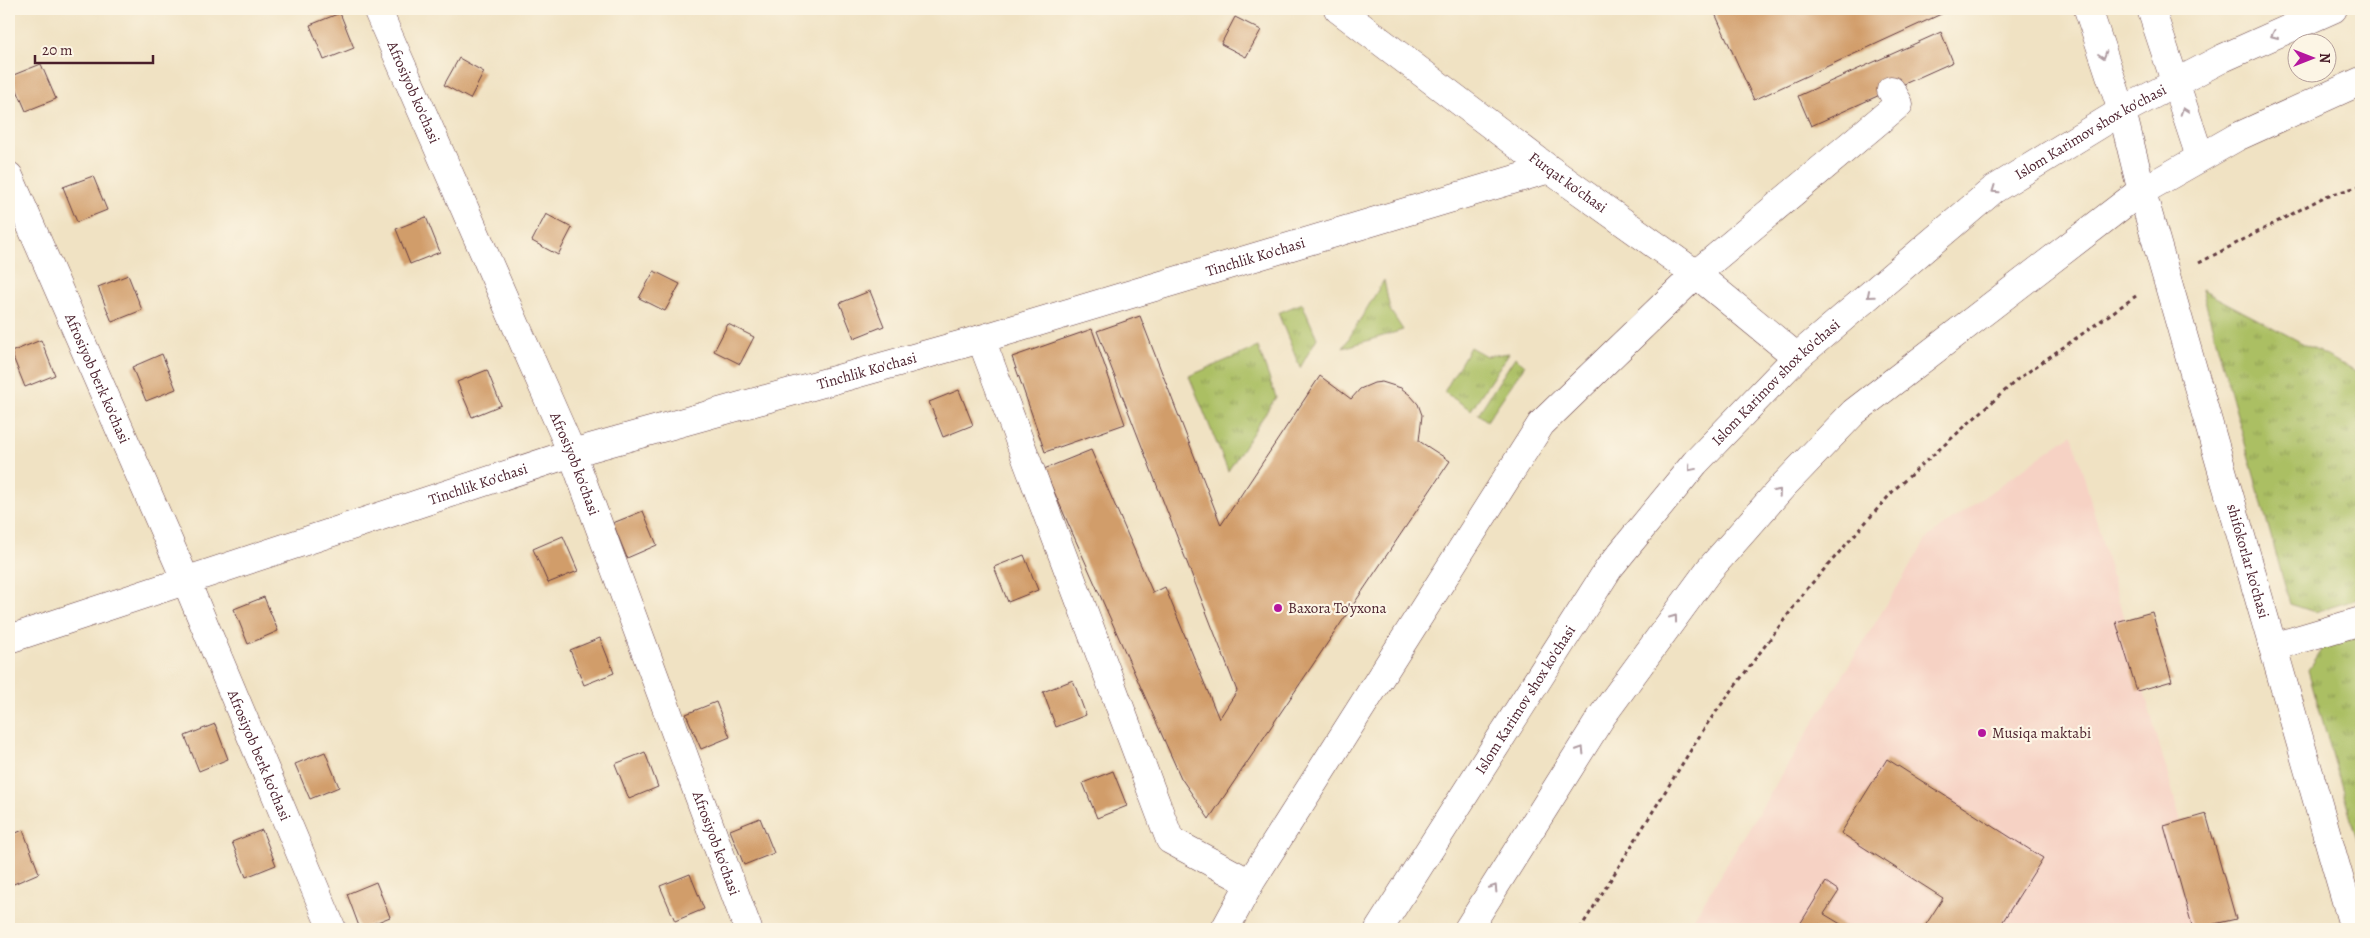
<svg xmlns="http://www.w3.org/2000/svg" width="2370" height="938" font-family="Alegreya,serif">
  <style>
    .built { fill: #f6d2c4 }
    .grass { fill: url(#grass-tufts); stroke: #7a6f48 }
    .building { fill: #d19d6a }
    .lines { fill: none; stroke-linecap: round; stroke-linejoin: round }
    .minor-casing { stroke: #633c42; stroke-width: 29 }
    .major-casing { stroke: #633c42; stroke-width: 29 }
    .path { stroke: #633c42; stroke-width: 3; stroke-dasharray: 4 4; stroke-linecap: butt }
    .minor { stroke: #fff; stroke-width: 28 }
    .major { stroke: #fff; stroke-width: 28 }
    .oneway { stroke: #ae9aa0 }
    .poi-dot { fill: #b5179e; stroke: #fcf5e5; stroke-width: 2 }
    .labels { text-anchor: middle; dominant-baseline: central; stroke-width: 4.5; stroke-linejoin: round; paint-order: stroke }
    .street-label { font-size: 15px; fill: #4a1f2b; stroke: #fcf5e5 }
    .poi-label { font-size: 15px; fill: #4a1f2b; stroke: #fcf5e5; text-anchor: start }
  </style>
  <defs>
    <pattern id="grass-tufts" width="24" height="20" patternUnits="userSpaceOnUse" patternTransform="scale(1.25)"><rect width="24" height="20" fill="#abbf64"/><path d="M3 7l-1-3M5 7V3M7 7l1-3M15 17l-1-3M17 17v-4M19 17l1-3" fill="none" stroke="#8d9b53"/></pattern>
  </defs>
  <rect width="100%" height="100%" fill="#fcf5e5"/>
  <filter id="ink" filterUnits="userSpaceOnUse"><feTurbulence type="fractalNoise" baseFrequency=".02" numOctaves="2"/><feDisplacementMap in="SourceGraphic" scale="10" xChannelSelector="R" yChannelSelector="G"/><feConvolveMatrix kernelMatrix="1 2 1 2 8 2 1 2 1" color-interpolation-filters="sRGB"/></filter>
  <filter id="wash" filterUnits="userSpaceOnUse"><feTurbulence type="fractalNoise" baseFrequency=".0096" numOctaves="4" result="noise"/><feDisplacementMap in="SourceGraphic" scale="20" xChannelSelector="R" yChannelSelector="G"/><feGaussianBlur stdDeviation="1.12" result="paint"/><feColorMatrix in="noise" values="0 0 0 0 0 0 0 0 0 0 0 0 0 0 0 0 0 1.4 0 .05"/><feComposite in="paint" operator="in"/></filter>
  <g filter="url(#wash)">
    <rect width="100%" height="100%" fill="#f0e2c3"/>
    <path class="built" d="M 2072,434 L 2211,929 L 1687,929 L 1928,537 Z"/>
    <path class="grass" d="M 1384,280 L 1390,310 L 1403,330 L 1343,348 Z
      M 2202,290 L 2361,374 L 2361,598 L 2315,612 L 2290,604 Z
      M 1302,303 L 1317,338 L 1300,368 L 1278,313 Z
      M 1258,347 L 1276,397 L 1228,471 L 1189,376 Z
      M 1470,347 L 1486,356 L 1509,353 L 1471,410 L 1444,392 Z
      M 1515,357 L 1525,365 L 1487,421 L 1478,414 Z
      M 2361,636 L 2361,854 L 2308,670 L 2323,647 Z"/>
    <g id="blocks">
      <path class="building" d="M 1713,9 L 1952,9 L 1754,100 Z
        M 340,13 L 354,48 L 324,60 L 310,25 Z
        M 1235,17 L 1261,30 L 1246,57 L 1221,44 Z
        M 1941,32 L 1953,62 L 1811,126 L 1798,96 Z
        M 459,58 L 484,72 L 470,99 L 444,85 Z
        M 41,64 L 56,99 L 26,111 L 11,76 Z
        M 93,176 L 107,210 L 77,222 L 63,187 Z
        M 546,214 L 572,228 L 558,255 L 532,241 Z
        M 426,217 L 440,252 L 410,264 L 396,229 Z
        M 654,271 L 680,284 L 665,311 L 639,298 Z
        M 128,275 L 142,310 L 112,322 L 98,287 Z
        M 870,291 L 884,326 L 854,338 L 840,303 Z
        M 1140,316 L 1221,525 L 1320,376 L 1351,399 L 1360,389 L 1374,383 L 1382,382 L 1401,388 L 1410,395 L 1418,404 L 1422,415 L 1419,441 L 1450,461 L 1209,819 L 1181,778 L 1044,469 L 1091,450 L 1153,593 L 1165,587 L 1219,719 L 1237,691 L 1097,331 Z
        M 728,324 L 754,337 L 740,364 L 714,351 Z
        M 1092,329 L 1125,424 L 1045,452 L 1012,357 Z
        M 41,340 L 55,375 L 25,387 L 11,352 Z
        M 162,354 L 176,389 L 146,401 L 132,367 Z
        M 487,370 L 501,405 L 472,417 L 457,382 Z
        M 959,390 L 973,425 L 943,437 L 929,402 Z
        M 643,511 L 657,545 L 627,558 L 613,523 Z
        M 563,536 L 578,571 L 548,583 L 533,549 Z
        M 1024,555 L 1038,590 L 1008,602 L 994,567 Z
        M 264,597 L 278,631 L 248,644 L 234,609 Z
        M 2152,612 L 2172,681 L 2137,691 L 2116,622 Z
        M 600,638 L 614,673 L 584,685 L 570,650 Z
        M 1073,680 L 1086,715 L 1056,727 L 1043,692 Z
        M 716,702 L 730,737 L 701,749 L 686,714 Z
        M 215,724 L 228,759 L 199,771 L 185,736 Z
        M 325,752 L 339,787 L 310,799 L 295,764 Z
        M 645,752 L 658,787 L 629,799 L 615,764 Z
        M 1887,759 L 2043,858 L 1998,929 L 1923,929 L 1943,898 L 1841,833 Z
        M 1113,771 L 1127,806 L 1097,818 L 1083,783 Z
        M 2206,814 L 2236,919 L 2193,929 L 2164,826 Z
        M 760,818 L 774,853 L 744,865 L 730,830 Z
        M 23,830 L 39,873 L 9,886 L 9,836 Z
        M 262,830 L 276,865 L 246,877 L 232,842 Z
        M 690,874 L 704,909 L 675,921 L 660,886 Z
        M 376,882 L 390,917 L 360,929 L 347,894 Z
        M 1826,882 L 1839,891 L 1824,914 L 1849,929 L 1797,929 Z"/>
    </g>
  </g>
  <g filter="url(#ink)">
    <use href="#blocks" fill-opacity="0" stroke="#633c42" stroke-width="1"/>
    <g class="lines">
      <g class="minor-casing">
        <g id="minor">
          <path id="s1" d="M 377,9 L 572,453 L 748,929"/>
          <path id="s2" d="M 1338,9 L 1549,169 L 1696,274 L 1797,357"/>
          <path id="s3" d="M 9,176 L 186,581 L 332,929"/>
          <path id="s4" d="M 2142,192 L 2354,929"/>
          <path d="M 981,339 L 1170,840 L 1250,883"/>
          <path id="s5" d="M 9,639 L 572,453 L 981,339 L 1549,169"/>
          <path d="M 2273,647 L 2361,621"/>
          <path d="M 1225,929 L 1250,883 L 1541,424 L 1696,274 L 1899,104 L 1891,90"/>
        </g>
      </g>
      <g class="major-casing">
        <g id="major">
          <path d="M 2088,9 L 2122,111 L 2142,192"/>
          <path d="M 2151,9 L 2200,157"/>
          <path id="s6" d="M 1379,929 L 1609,568 L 1695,463 L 1797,357 L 1993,190 L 2122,111 L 2223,58 L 2333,9"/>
          <path d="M 1468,929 L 1602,716 L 1709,570 L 1784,485 L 1854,412 L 2137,194 L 2237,137 L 2361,81"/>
        </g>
      </g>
      <path class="path" d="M 2199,263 L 2326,196 L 2361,186
        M 1580,929 L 1707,724 L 1807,589 L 1895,489 L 2018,379 L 2136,296"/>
      <use href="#minor" class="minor"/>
      <use href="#major" class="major"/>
    </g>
    <defs><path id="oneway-chevron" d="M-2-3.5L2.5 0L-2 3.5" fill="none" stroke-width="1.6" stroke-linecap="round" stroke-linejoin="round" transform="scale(1.25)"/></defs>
    <g class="oneway">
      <use href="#oneway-chevron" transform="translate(2274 35) rotate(156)"/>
      <use href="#oneway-chevron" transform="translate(2103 55) rotate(72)"/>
      <use href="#oneway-chevron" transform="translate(2184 111) rotate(-109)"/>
      <use href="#oneway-chevron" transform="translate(1995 190) rotate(145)"/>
      <use href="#oneway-chevron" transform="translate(1870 295) rotate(140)"/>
      <use href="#oneway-chevron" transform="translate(1691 468) rotate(130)"/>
      <use href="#oneway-chevron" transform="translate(1778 492) rotate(-49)"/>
      <use href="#oneway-chevron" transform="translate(1674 618) rotate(-54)"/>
      <use href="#oneway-chevron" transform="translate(1581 750) rotate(-58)"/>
      <use href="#oneway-chevron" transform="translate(1494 888) rotate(-58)"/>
    </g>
  </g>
  <g class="poi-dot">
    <circle cx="1278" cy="608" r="5"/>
    <circle cx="1982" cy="733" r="5"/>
  </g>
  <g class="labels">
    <g class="street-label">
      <text stroke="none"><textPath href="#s1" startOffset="91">Afrosiyob ko'chasi</textPath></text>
      <text stroke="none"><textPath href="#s6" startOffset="1082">Islom Karimov shox ko'chasi</textPath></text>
      <text stroke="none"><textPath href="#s2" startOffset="288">Furqat ko'chasi</textPath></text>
      <text stroke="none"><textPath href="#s5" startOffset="1304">Tinchlik Ko'chasi</textPath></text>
      <text stroke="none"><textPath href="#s5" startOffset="899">Tinchlik Ko'chasi</textPath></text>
      <text stroke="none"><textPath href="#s3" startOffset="221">Afrosiyob berk ko'chasi</textPath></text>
      <text stroke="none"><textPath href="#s6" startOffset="678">Islom Karimov shox ko'chasi</textPath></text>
      <text stroke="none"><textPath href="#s1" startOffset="496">Afrosiyob ko'chasi</textPath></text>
      <text stroke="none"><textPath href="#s5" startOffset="494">Tinchlik Ko'chasi</textPath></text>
      <text stroke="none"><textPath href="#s4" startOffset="384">shifokorlar ko'chasi</textPath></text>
      <text stroke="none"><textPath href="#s6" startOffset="272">Islom Karimov shox ko'chasi</textPath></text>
      <text stroke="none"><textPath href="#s3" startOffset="631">Afrosiyob berk ko'chasi</textPath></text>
      <text stroke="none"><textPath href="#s1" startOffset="901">Afrosiyob ko'chasi</textPath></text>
    </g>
    <g class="poi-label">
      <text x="1288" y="608">Baxora To'yxona</text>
      <text x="1992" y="733">Musiqa maktabi</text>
    </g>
  </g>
  <rect width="2370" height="938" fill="none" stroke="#fcf5e5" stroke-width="30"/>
  <g transform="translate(2312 58) rotate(90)"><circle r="24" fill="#fcf5e5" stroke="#b59f9b"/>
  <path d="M0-4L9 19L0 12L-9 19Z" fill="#b5179e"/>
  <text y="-8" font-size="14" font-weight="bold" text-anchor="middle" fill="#4a1f2b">N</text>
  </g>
  <path d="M35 55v8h118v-8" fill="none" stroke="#4a1f2b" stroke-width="2.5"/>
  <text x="42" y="55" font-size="15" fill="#4a1f2b" stroke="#fcf5e5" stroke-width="4" paint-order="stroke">20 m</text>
</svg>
